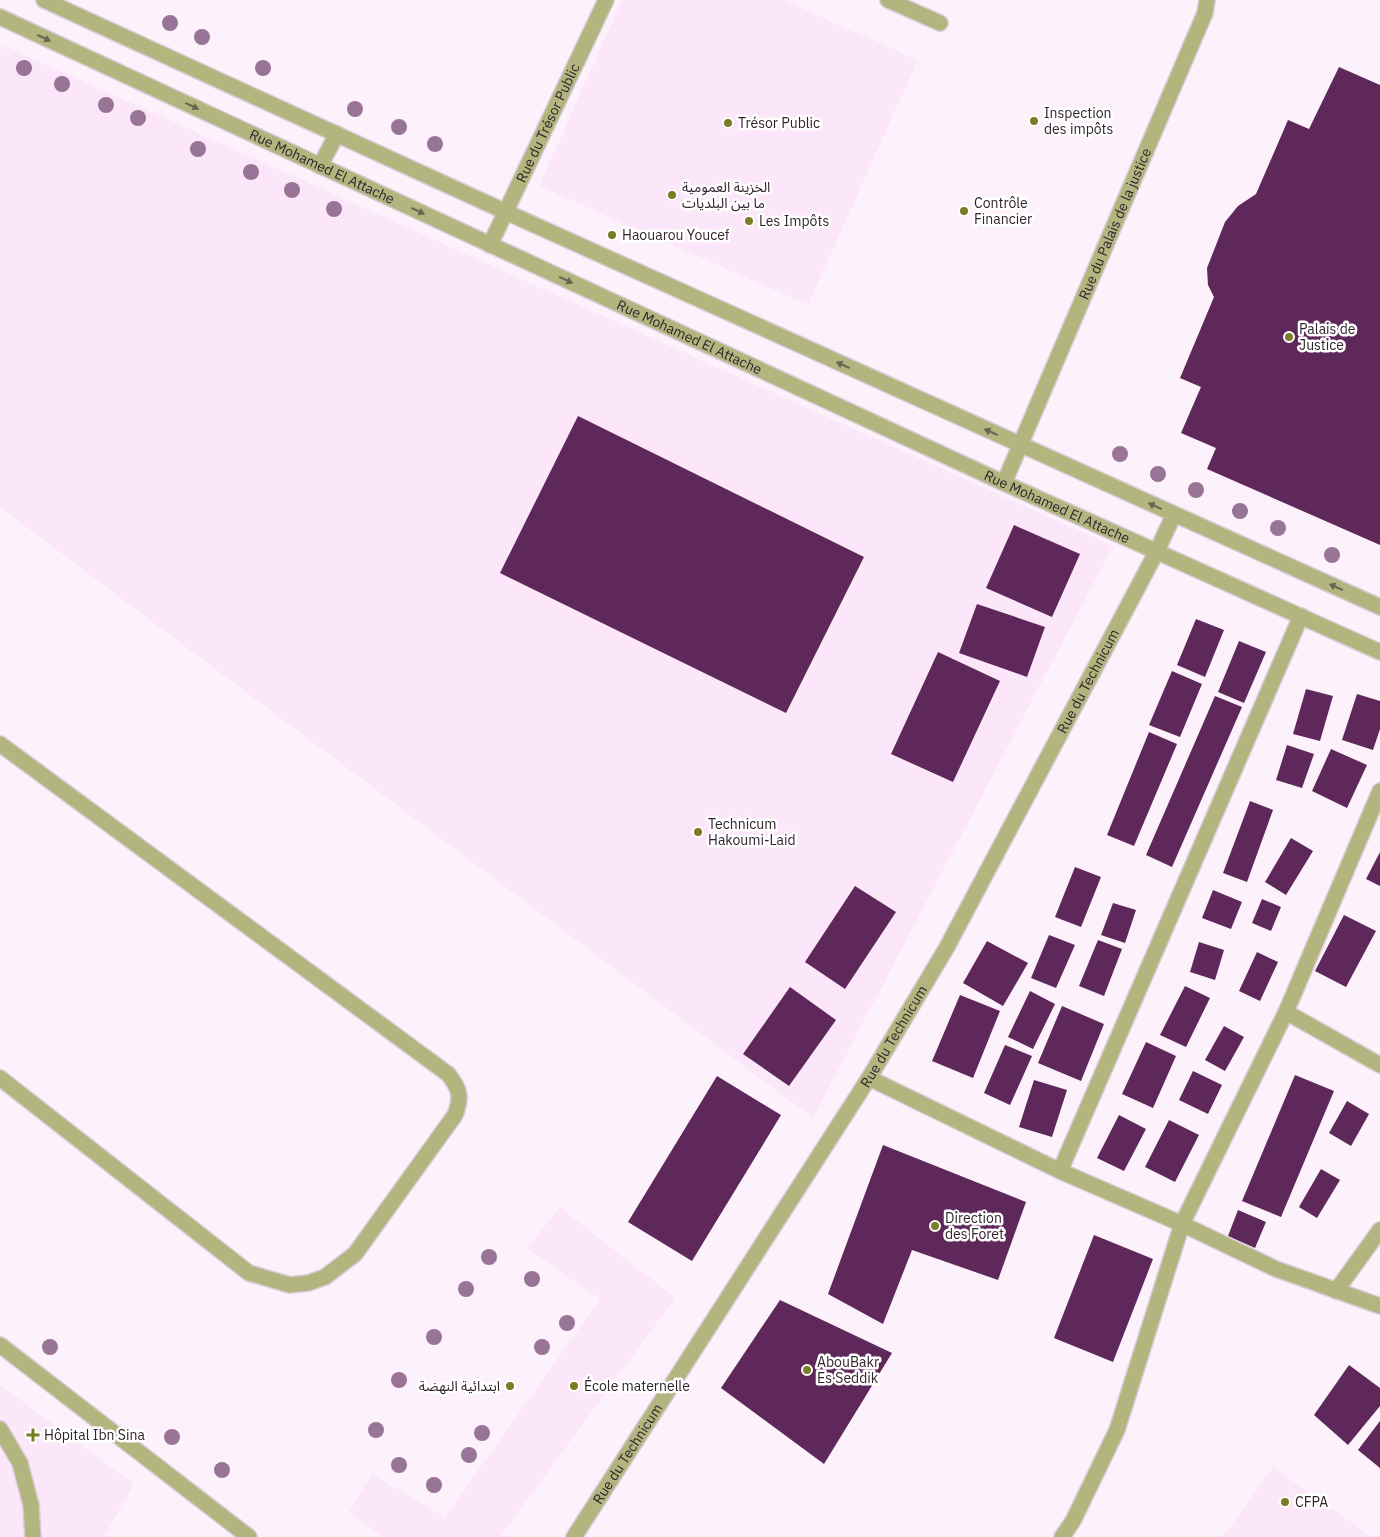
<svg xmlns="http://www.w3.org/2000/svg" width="1380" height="1537" font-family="'IBM Plex Sans','Noto Sans Arabic',sans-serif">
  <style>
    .built { fill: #fce6f9 }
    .building { fill: #5e285b }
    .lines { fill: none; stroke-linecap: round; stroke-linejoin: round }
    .service-casing { stroke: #d8ccd6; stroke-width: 18 }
    .minor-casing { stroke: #d8ccd6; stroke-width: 18 }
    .tertiary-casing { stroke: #d8ccd6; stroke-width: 18 }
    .service { stroke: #b2b57e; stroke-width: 15 }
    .minor { stroke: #b2b57e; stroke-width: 15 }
    .tertiary { stroke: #b2b57e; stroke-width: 15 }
    .tree { fill: #987496 }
    .oneway { fill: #6a6653 }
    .poi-dot { fill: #7b7c25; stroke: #fff; stroke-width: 2 }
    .labels { text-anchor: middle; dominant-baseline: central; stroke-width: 5; stroke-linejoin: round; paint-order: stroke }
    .poi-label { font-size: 14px; fill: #30252f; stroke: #fff; text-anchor: start }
    .street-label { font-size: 14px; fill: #30252f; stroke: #fff }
  </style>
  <rect width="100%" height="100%" fill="#fdf1fb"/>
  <path class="built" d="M 622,0 L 783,0 L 918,60 L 808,305 L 539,186 Z
    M 3,45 L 1113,546 L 813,1118 L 0,507 L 0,53 Z
    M 560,1207 L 675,1298 L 500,1537 L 383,1537 L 349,1512 L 372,1474 L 445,1517 L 600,1299 L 527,1249 Z
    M 0,1385 L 134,1484 L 104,1537 L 0,1537 Z
    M 1273,1467 L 1372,1537 L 1223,1537 Z"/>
  <path class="building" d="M 1339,67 L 1380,85 L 1380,545 L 1207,469 L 1216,448 L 1181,433 L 1201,387 L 1180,378 L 1214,297 L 1208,285 L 1207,268 L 1225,222 L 1238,206 L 1256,194 L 1288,120 L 1309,129 Z
    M 578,416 L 864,557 L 786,713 L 500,573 Z
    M 1014,525 L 1080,554 L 1052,617 L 986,588 Z
    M 977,604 L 1045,627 L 1027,677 L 959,653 Z
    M 1196,619 L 1224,630 L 1205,677 L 1177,665 Z
    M 1239,641 L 1266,652 L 1244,703 L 1218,692 Z
    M 938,652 L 1000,681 L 953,782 L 891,754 Z
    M 1172,671 L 1202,684 L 1180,737 L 1149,725 Z
    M 1306,689 L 1333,696 L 1320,741 L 1293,734 Z
    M 1357,694 L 1380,701 L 1380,729 L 1373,750 L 1342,740 Z
    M 1215,696 L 1242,707 L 1172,867 L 1146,855 Z
    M 1149,732 L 1177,744 L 1134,846 L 1107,835 Z
    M 1287,745 L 1314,754 L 1302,788 L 1276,780 Z
    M 1331,749 L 1367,765 L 1347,808 L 1312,791 Z
    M 1250,801 L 1273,810 L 1247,882 L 1223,873 Z
    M 1291,838 L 1313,851 L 1286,895 L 1265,882 Z
    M 1380,852 L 1380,886 L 1366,879 Z
    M 1075,867 L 1101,877 L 1081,927 L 1055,917 Z
    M 855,886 L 896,912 L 845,989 L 805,962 Z
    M 1213,890 L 1242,902 L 1231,929 L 1202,918 Z
    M 1262,899 L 1281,907 L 1271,931 L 1252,923 Z
    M 1113,903 L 1136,910 L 1125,943 L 1101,935 Z
    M 1344,915 L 1376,931 L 1346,987 L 1315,971 Z
    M 1049,935 L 1075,945 L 1056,988 L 1031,978 Z
    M 1098,940 L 1122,949 L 1104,996 L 1079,986 Z
    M 987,941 L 1028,963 L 1003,1006 L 963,983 Z
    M 1199,942 L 1224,950 L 1215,980 L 1190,972 Z
    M 1257,952 L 1278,962 L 1260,1001 L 1239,991 Z
    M 1185,986 L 1210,998 L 1186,1047 L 1160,1035 Z
    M 790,987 L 836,1020 L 789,1086 L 743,1054 Z
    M 1030,991 L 1055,1004 L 1033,1049 L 1008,1037 Z
    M 960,995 L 1000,1011 L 973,1078 L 932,1061 Z
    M 1062,1006 L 1104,1024 L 1081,1081 L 1038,1063 Z
    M 1224,1026 L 1244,1037 L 1225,1071 L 1205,1060 Z
    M 1146,1042 L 1176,1056 L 1153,1108 L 1122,1094 Z
    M 1005,1045 L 1032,1056 L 1010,1105 L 984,1093 Z
    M 1193,1071 L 1222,1085 L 1208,1114 L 1179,1100 Z
    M 1295,1075 L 1334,1091 L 1281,1217 L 1242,1201 Z
    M 717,1076 L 781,1115 L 692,1261 L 628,1222 Z
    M 1034,1080 L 1067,1090 L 1052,1137 L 1019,1127 Z
    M 1347,1101 L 1369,1114 L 1351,1146 L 1329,1133 Z
    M 1119,1115 L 1146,1129 L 1124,1171 L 1097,1158 Z
    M 1169,1120 L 1199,1135 L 1175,1182 L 1145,1167 Z
    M 883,1145 L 1026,1202 L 998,1280 L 912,1250 L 883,1324 L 828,1294 Z
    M 1321,1169 L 1340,1180 L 1317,1218 L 1299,1207 Z
    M 1238,1210 L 1266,1222 L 1255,1248 L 1228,1236 Z
    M 1094,1235 L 1153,1259 L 1113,1362 L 1054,1338 Z
    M 780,1300 L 892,1353 L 824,1464 L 721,1388 Z
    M 1349,1365 L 1380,1388 L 1380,1406 L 1348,1445 L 1314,1415 Z
    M 1380,1421 L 1380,1468 L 1358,1450 Z"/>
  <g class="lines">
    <g class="service-casing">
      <path id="service" d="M 888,0 L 940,23
        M 0,1429 L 20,1463 L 31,1505 L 33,1537"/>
    </g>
    <g class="minor-casing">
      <g id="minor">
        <path id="s1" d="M 490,245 L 606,0"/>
        <path id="s2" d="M 1004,483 L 1205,13 L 1207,0"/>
        <path d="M 0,744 L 448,1074 C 460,1089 462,1097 455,1115 L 355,1254 L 325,1277 L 308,1283 L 290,1285 L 249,1273 L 0,1078"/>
        <path d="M 1286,1012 L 1380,1065"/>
        <path d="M 869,1078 L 1060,1171 L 1182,1224 L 1276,1269 L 1380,1306"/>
        <path d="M 1060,1171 L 1301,616"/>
        <path d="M 1336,1291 L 1380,1230"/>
        <path d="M 0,1345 L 249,1537"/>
        <path id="s3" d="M 574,1537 L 869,1078 L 947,947 L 1157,551 L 1174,514"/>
        <path d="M 1062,1537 L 1073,1521 L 1117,1430 L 1182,1224 L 1286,1012 L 1380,791"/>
      </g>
    </g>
    <g class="tertiary-casing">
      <g id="tertiary">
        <path d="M 44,0 L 506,212 L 1380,607"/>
        <path id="s4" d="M 0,17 L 1004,483 L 1380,652"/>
        <path d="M 320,166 L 337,134"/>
      </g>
    </g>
    <use href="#service" class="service"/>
    <use href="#minor" class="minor"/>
    <use href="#tertiary" class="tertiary"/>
  </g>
  <g class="tree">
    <circle cx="170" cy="23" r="8"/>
    <circle cx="202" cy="37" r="8"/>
    <circle cx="24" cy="68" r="8"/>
    <circle cx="263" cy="68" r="8"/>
    <circle cx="62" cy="84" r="8"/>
    <circle cx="106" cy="105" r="8"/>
    <circle cx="355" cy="109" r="8"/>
    <circle cx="138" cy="118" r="8"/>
    <circle cx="399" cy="127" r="8"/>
    <circle cx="435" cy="144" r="8"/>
    <circle cx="198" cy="149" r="8"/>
    <circle cx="251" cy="172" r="8"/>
    <circle cx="292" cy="190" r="8"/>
    <circle cx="334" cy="209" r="8"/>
    <circle cx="1120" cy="454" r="8"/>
    <circle cx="1158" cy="474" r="8"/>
    <circle cx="1196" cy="490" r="8"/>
    <circle cx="1240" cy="511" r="8"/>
    <circle cx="1278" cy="528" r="8"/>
    <circle cx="1332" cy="555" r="8"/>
    <circle cx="489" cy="1257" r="8"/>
    <circle cx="532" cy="1279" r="8"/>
    <circle cx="466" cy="1289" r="8"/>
    <circle cx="567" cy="1323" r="8"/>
    <circle cx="434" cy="1337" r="8"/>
    <circle cx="50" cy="1347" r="8"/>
    <circle cx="542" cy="1347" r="8"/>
    <circle cx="399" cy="1380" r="8"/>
    <circle cx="376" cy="1430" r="8"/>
    <circle cx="482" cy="1433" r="8"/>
    <circle cx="172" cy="1437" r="8"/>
    <circle cx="469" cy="1455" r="8"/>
    <circle cx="399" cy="1465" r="8"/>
    <circle cx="222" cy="1470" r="8"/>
    <circle cx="434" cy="1485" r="8"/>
  </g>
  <defs><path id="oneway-solid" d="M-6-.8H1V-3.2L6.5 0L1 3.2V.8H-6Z" transform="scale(1.25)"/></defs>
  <g class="oneway">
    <use href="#oneway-solid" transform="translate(44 38) rotate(25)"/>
    <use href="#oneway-solid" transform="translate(192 106) rotate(25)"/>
    <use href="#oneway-solid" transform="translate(418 211) rotate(25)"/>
    <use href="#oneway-solid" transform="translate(566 280) rotate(25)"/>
    <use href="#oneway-solid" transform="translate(843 365) rotate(-156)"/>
    <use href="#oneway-solid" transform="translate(991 432) rotate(-156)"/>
    <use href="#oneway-solid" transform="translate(1155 506) rotate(-156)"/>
    <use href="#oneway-solid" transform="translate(1336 587) rotate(-156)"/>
  </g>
  <g class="poi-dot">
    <circle cx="1034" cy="121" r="5"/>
    <circle cx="728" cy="123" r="5"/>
    <circle cx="672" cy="195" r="5"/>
    <circle cx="964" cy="211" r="5"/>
    <circle cx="749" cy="221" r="5"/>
    <circle cx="612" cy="235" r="5"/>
    <circle cx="1289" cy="337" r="5"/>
    <circle cx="698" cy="832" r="5"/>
    <circle cx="935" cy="1226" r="5"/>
    <circle cx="807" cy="1370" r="5"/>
    <circle cx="510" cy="1386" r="5"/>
    <circle cx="574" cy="1386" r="5"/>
    <path d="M30.5 1427.5h5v5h5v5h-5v5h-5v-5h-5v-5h5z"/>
    <circle cx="1285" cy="1502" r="5"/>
  </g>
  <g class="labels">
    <g class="poi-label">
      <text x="1044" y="113">Inspection<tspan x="1044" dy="16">des impôts</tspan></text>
      <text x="738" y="123">Trésor Public</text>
      <text x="682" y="187">الخزينة العمومية<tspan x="682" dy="16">ما بين البلديات</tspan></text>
      <text x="974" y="203">Contrôle<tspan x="974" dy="16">Financier</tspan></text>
      <text x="759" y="221">Les Impôts</text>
      <text x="622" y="235">Haouarou Youcef</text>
      <text x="1299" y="329">Palais de<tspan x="1299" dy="16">Justice</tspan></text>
      <text x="708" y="824">Technicum<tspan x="708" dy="16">Hakoumi-Laid</tspan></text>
      <text x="945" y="1218">Direction<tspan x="945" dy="16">des Foret</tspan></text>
      <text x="817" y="1362">AbouBakr<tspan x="817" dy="16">Es Seddik</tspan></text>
      <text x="500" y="1386" text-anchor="end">ابتدائية النهضة</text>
      <text x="584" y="1386">École maternelle</text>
      <text x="44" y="1435">Hôpital Ibn Sina</text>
      <text x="1295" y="1502">CFPA</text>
    </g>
    <g class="street-label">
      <text stroke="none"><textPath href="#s1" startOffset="135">Rue du Trésor Public</textPath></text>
      <text stroke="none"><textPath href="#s4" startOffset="355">Rue Mohamed El Attache</textPath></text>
      <text stroke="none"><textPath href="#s2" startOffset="282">Rue du Palais de la justice</textPath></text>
      <text stroke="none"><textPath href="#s4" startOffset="760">Rue Mohamed El Attache</textPath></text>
      <text stroke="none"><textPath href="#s4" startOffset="1165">Rue Mohamed El Attache</textPath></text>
      <text stroke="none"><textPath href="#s3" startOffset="999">Rue du Technicum</textPath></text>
      <text stroke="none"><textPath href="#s3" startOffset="594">Rue du Technicum</textPath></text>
      <text stroke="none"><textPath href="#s3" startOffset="99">Rue du Technicum</textPath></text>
    </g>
  </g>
</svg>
